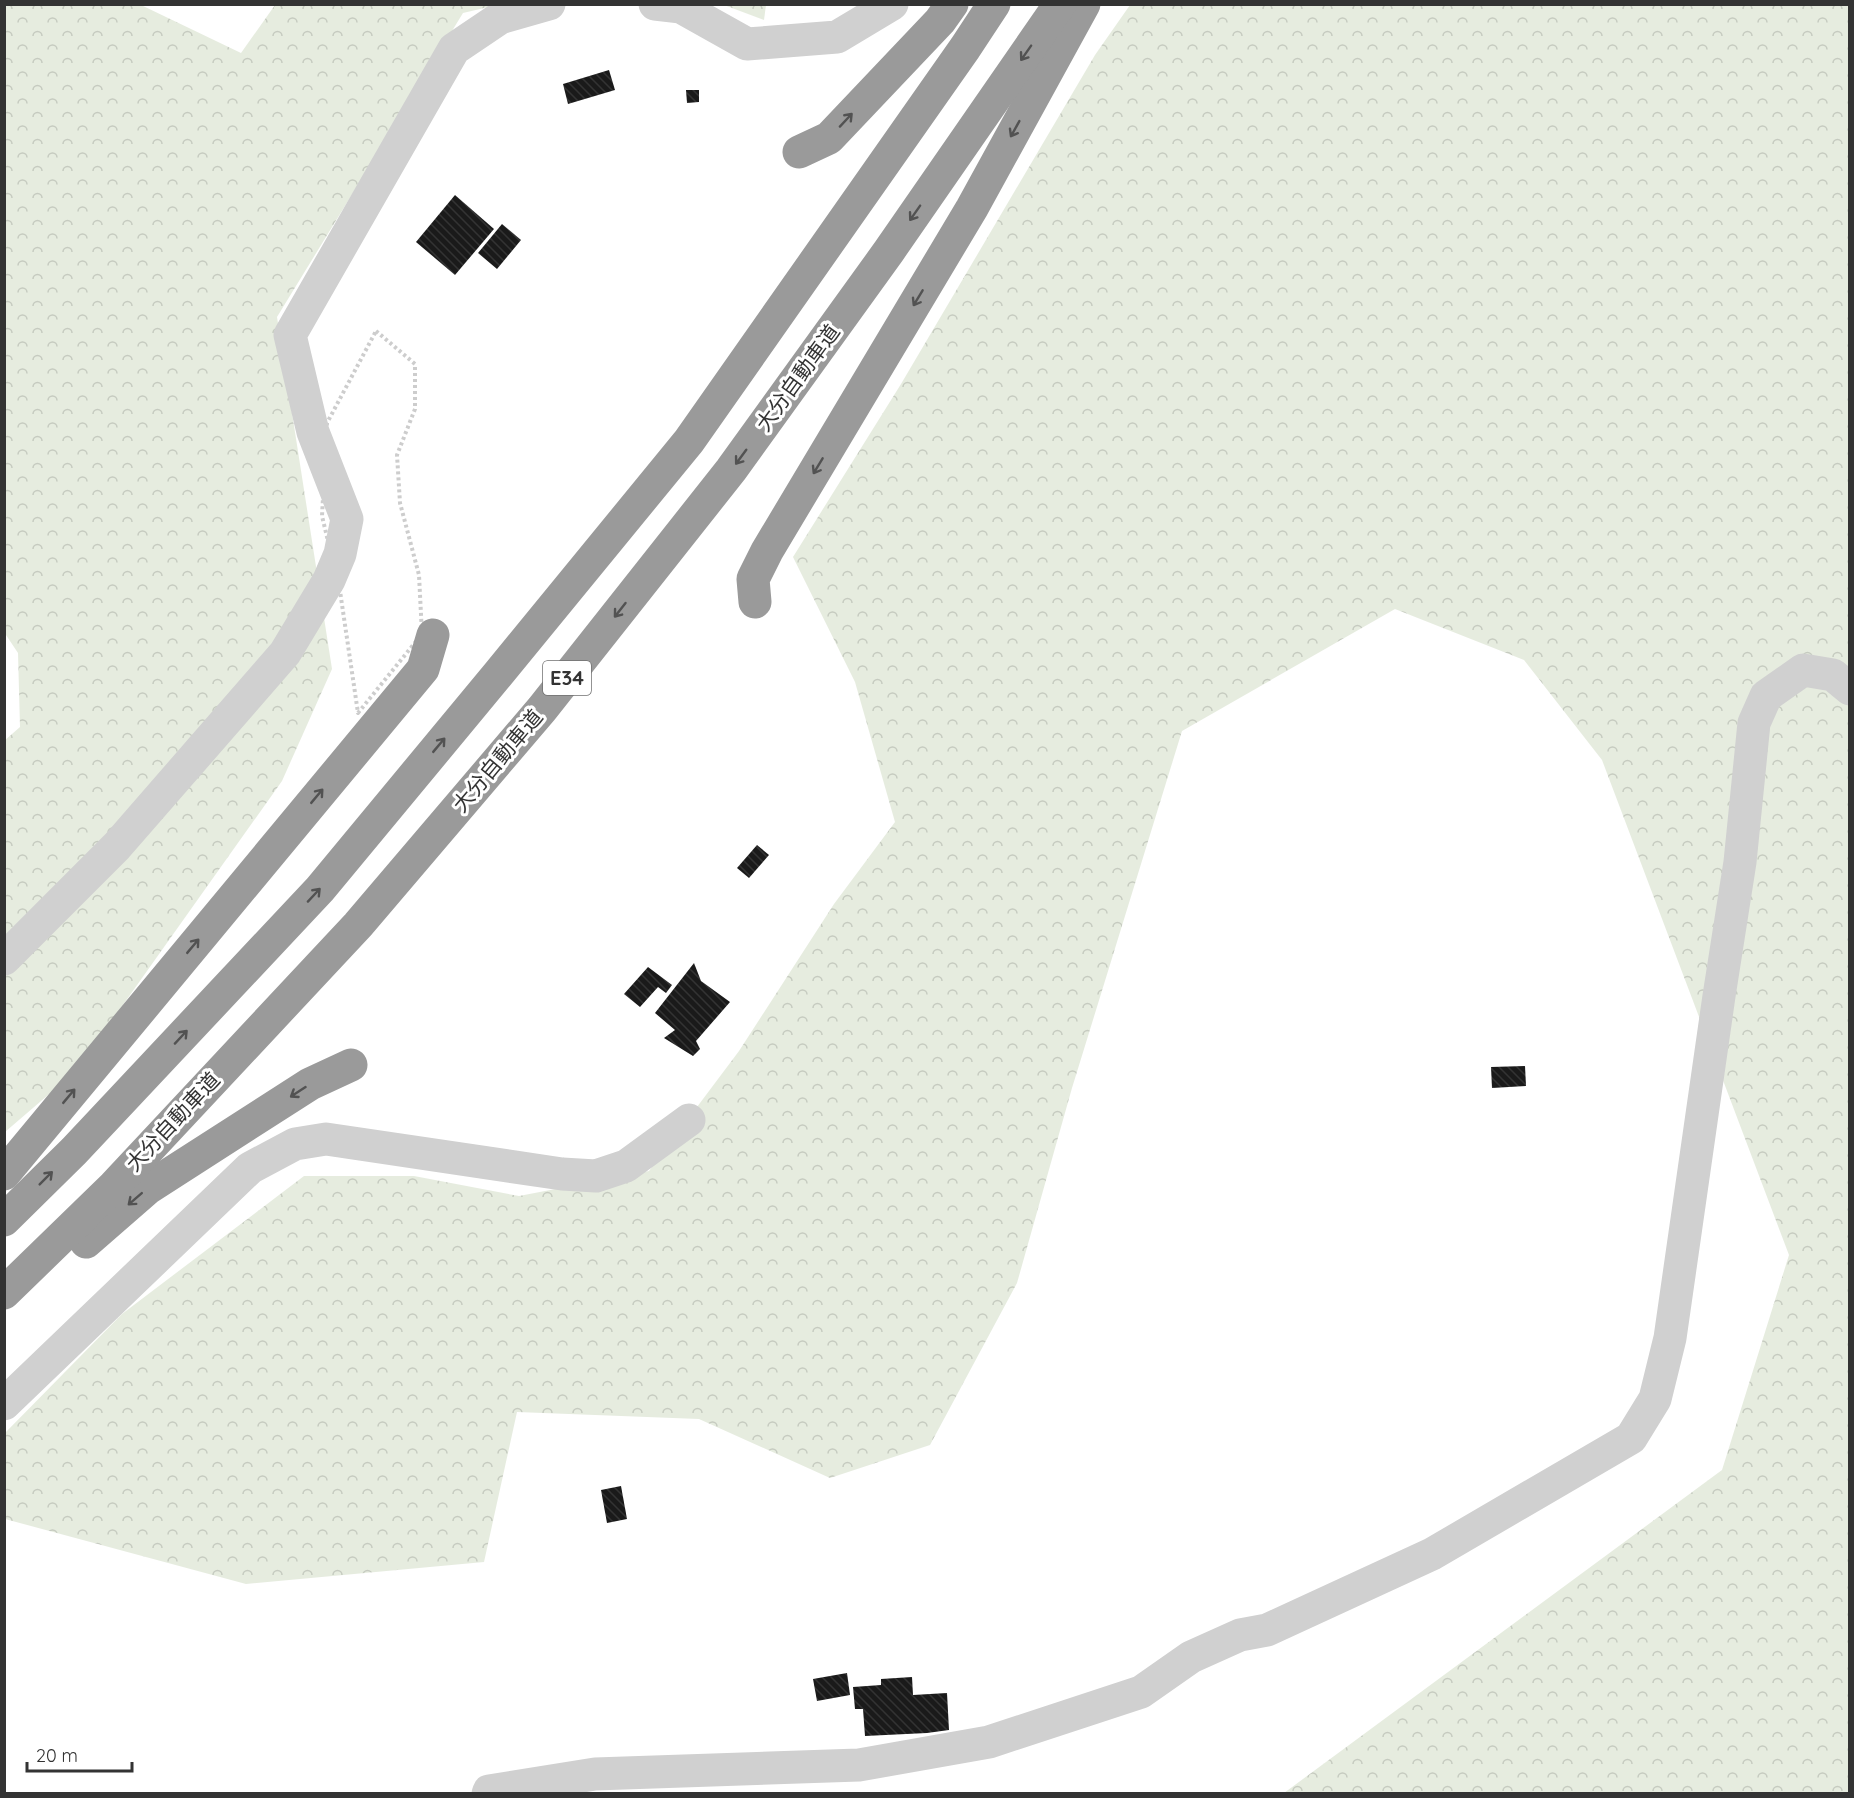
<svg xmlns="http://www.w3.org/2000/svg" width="1854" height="1798" viewBox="0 0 1854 1798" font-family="Quicksand,'Noto Sans JP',sans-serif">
<defs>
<pattern id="forest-crowns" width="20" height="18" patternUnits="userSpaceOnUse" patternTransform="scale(1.5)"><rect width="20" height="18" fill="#e6ecdf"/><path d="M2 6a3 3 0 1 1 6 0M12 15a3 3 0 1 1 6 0" fill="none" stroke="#c6cbc0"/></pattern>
<pattern id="building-back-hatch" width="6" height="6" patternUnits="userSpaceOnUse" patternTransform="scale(1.5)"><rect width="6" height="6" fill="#1a1a1a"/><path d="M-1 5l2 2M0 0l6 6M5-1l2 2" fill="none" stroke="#333"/></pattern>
</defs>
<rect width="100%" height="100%" fill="#fff"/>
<g fill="url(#forest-crowns)">
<polygon points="5,5 141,5 241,53 275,5 497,5 463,13 277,317 332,669 282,781 76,1071 5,1132 4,741 20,727 18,653 4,632"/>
<polygon points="724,5 766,5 764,20"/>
<polygon points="1130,5 1849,5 1849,1793 1284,1793 1722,1470 1789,1255 1602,760 1524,660 1395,609 1182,731 1072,1088 1017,1283 930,1445 830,1478 699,1419 517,1412 484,1562 246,1584 5,1519 4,1434 122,1314 304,1176 414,1176 519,1196 649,1171 739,1051 834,904 895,822 855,682 793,557 901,384 1095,55"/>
</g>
<g fill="url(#building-back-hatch)">
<polygon points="609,70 615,90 568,104 563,84"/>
<polygon points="686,90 699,90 699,102 687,103"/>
<polygon points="455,195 494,229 455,275 416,242"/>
<polygon points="502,224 521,240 497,269 478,253"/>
<polygon points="757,845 769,855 749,878 737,868"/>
<polygon points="694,963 701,981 730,1002 696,1041 700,1049 693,1056 664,1038 675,1030 655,1013"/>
<polygon points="648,967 672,985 666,993 658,987 640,1007 624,994"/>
<polygon points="1525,1066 1526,1086 1492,1088 1491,1067"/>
<polygon points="621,1486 627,1519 607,1523 601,1490"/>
<polygon points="847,1673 850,1695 817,1701 813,1679"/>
<polygon points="912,1677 913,1695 947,1693 949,1730 927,1733 865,1736 863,1709 855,1709 853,1687 881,1685 881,1679"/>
</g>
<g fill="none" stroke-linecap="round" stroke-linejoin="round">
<polygon stroke="#cdcdcd" stroke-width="4" stroke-dasharray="3 3" stroke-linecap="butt" points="376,331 415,364 415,409 397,455 400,503 419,575 422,634 358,713 340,591 322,516 327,423"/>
<g stroke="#d0d0d0" stroke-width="33">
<polyline points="655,4 681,7 747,44 837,37 892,4"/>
<polyline points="4,959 117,846 285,653 329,580 340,554 347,519 313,432 290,335 454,49 500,18 549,4"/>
<polyline points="4,1404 250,1168 295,1144 326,1139 562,1174 596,1176 626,1166 689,1120"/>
<polyline points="488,1794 489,1791 595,1774 859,1765 989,1742 1141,1692 1191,1657 1240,1635 1267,1630 1432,1554 1631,1438 1655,1399 1670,1338 1719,996 1740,862 1754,723 1766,696 1803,670 1833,675 1850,689"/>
</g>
<g stroke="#9a9a9a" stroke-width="33">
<polyline points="799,152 829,138 940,21 952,4"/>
<polyline points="755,602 753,579 767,551 972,208 1084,4"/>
<polyline points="4,1174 423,669 433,635"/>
<polyline points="4,1220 74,1151 320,889 499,673 689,441 965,48 994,4"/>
<polyline points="86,1242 148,1188 310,1084 351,1065"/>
<polyline points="4,1293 114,1186 358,925 542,709 731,470 889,251 1060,4"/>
</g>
</g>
<defs><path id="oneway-shaft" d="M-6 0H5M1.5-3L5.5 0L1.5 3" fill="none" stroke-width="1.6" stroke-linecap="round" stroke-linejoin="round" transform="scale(1.5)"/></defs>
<g stroke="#525252">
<use href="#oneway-shaft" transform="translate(1026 53) rotate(125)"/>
<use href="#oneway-shaft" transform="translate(846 120) rotate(-47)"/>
<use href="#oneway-shaft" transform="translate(1015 129) rotate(119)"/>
<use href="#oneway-shaft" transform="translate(915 213) rotate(125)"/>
<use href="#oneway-shaft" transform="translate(918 298) rotate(121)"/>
<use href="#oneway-shaft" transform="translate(741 457) rotate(126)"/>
<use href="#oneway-shaft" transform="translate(818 466) rotate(121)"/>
<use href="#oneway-shaft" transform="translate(620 610) rotate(128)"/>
<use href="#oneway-shaft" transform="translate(439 745) rotate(-50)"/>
<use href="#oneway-shaft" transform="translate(317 796) rotate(-50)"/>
<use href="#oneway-shaft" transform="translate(314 895) rotate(-47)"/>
<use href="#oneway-shaft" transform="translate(193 946) rotate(-50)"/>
<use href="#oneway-shaft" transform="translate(181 1037) rotate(-47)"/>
<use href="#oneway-shaft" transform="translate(298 1092) rotate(147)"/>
<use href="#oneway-shaft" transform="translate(69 1096) rotate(-50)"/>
<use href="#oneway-shaft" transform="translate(46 1178) rotate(-45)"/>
<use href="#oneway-shaft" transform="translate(135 1199) rotate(139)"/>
</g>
<g text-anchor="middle" stroke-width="6" stroke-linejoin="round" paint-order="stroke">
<rect fill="#fff" stroke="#707070" stroke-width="1.5" x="543" y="661" width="48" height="34" rx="4.5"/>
<g font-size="20" font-weight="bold" fill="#333">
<text x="567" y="685">E34</text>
</g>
<g font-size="21" fill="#333" stroke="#fff">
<text transform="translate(798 378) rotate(-54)" y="7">大分自動車道</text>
<text transform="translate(498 761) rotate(-50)" y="7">大分自動車道</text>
<text transform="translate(173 1122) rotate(-47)" y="7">大分自動車道</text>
</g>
</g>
<rect width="1854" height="1798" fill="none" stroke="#333333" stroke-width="12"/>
<path d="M27 1762v9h105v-9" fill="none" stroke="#333333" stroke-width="3"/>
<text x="36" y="1762" font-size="18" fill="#333333" stroke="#ffffff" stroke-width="4.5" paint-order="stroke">20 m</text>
</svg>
